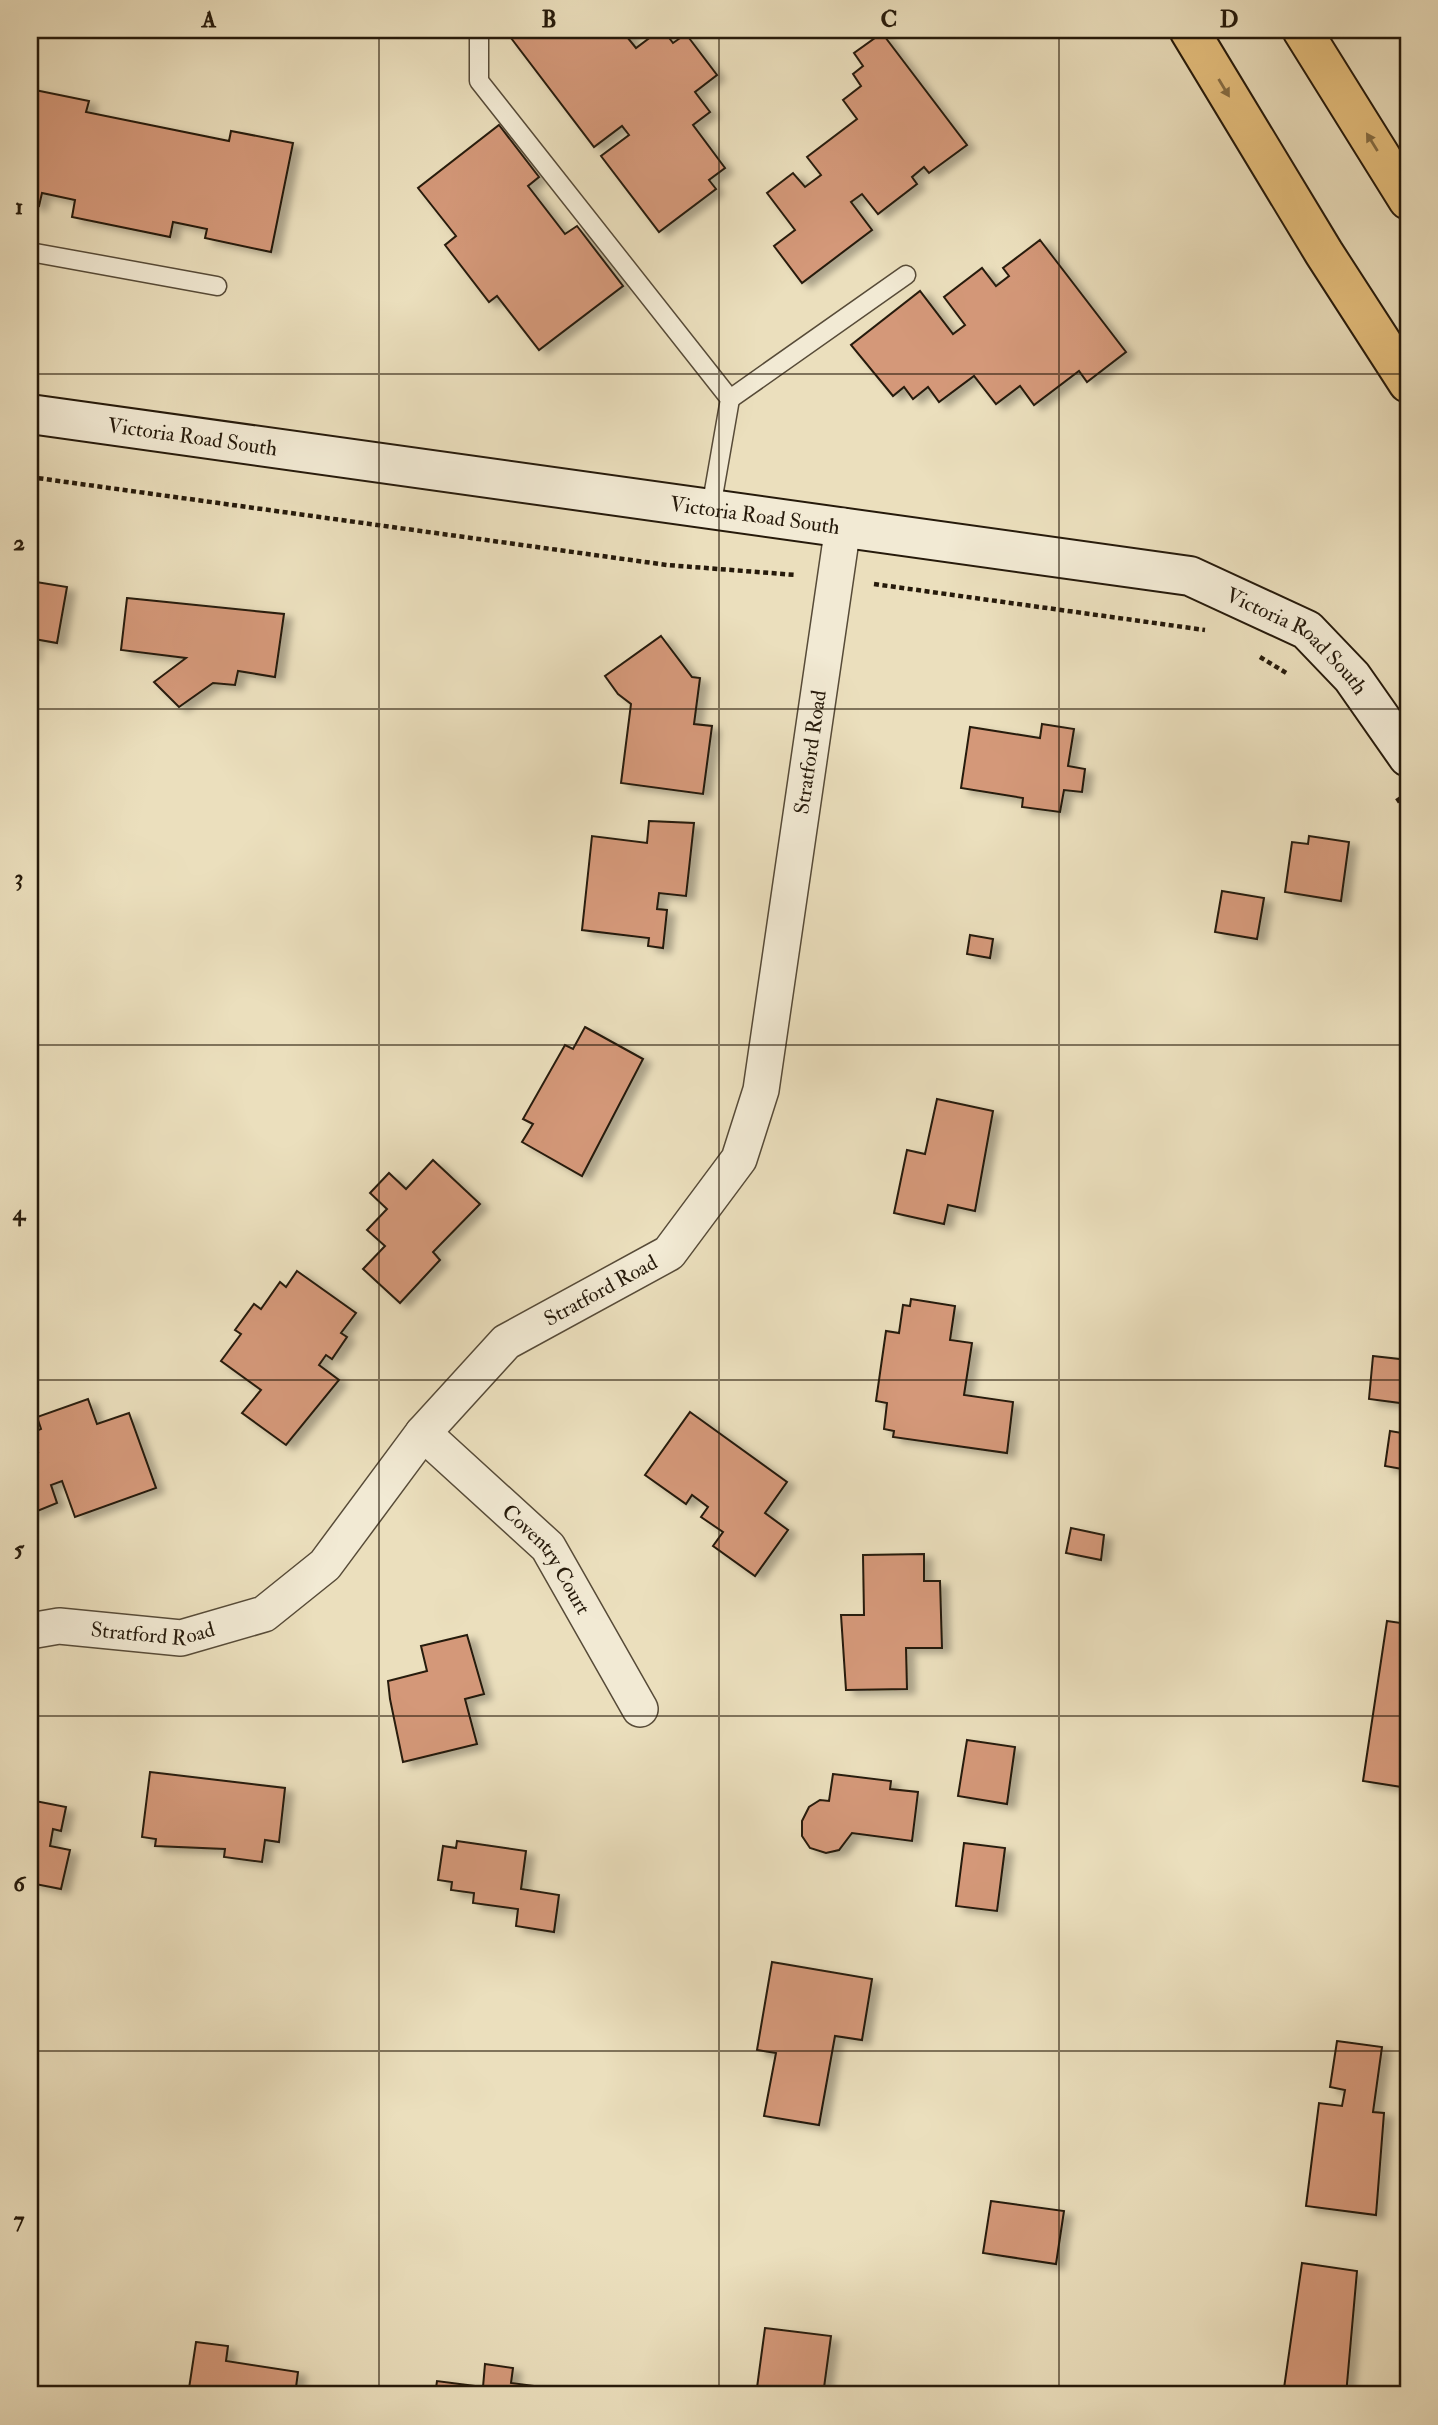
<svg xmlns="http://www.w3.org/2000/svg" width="1438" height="2425" viewBox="0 0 1438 2425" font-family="'IM FELL Double Pica',serif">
<defs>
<filter id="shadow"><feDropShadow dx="8" dy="4.5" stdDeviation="3.5" flood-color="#0004"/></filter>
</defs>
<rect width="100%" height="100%" fill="#ebdfbd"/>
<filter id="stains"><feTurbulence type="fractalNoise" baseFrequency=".00286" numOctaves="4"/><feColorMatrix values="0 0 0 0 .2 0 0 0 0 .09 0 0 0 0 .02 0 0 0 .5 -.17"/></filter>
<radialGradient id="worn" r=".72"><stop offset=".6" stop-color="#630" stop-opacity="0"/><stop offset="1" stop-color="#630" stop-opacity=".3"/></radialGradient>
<g fill="#d49879" stroke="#261a0b" stroke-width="2" filter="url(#shadow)">
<polygon points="521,30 637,30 627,37 636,48 660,30 663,30 673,43 686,34 717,75 695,92 710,112 693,125 725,168 709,180 716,189 659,232 601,156 629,135 622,126 594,147 511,38"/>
<polygon points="882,33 967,145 929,173 924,167 912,177 917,184 878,214 862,194 851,202 872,230 802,283 774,246 795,230 767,193 793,173 805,187 821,175 807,157 857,119 843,100 861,86 853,74 863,66 854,53"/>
<polygon points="30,89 89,101 86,112 229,141 231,131 293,143 271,252 205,238 207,229 173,222 170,237 72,217 75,200 42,193 39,206 30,204"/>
<polygon points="499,125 539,177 528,186 565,234 577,226 623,286 539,350 497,296 489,302 445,245 456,236 418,188"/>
<polygon points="1040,240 1126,352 1087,382 1079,371 1034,405 1020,386 996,404 974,376 939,402 928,387 913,399 904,387 893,396 851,345 920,291 953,334 965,325 944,297 982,268 996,286 1009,276 1003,268"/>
<polygon points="30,581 67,587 57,643 34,639 32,657 30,657"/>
<polygon points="127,598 284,614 275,677 238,671 235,685 213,683 179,707 154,682 186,658 121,650"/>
<polygon points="661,636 692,677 700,678 694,724 712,726 703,794 621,783 631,704 618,694 605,676"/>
<polygon points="1042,724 1074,729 1068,766 1085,769 1082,792 1064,790 1060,812 1022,807 1023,798 961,788 970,727 1040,738"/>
<polygon points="649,821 694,823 686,896 659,893 657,909 667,910 663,948 648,946 649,938 582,930 592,836 647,843"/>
<polygon points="1309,836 1349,842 1341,901 1285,892 1292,842 1308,844"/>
<polygon points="1222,891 1264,898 1257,939 1215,932"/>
<polygon points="970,935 993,939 990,958 967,954"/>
<polygon points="585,1027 643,1059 582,1176 522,1142 533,1124 523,1119 565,1045 573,1049"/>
<polygon points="937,1099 993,1111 975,1211 948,1205 944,1224 894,1213 907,1150 925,1154"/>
<polygon points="433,1160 480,1204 433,1252 440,1260 400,1303 363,1269 385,1246 367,1230 387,1209 370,1193 389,1173 406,1189"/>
<polygon points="297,1271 356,1313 341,1333 347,1337 332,1359 326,1355 319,1365 339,1380 286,1445 242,1413 261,1390 221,1361 241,1334 235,1330 254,1304 261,1309 280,1282 286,1287"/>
<polygon points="911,1299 955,1306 950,1340 972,1343 964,1395 1013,1402 1007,1453 893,1437 894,1431 884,1429 887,1403 876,1401 886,1331 899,1333 903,1305 910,1306"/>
<polygon points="1373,1356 1408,1360 1408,1404 1369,1399"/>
<polygon points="88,1399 97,1424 129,1413 156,1488 75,1517 62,1481 51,1485 57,1503 30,1514 30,1455 38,1452 31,1433 41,1429 37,1417"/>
<polygon points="690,1412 787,1482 765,1513 788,1530 755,1576 713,1546 723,1532 701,1517 708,1507 692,1495 686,1504 645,1475"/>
<polygon points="1390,1431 1408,1434 1408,1470 1385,1466"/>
<polygon points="1071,1528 1104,1535 1101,1560 1066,1553"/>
<polygon points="924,1554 924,1581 940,1581 942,1648 906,1648 907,1689 846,1690 841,1615 864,1615 863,1555"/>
<polygon points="1387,1621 1408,1624 1408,1788 1363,1781"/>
<polygon points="467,1635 484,1694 465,1699 477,1744 403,1762 390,1699 388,1681 427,1671 421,1646"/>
<polygon points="967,1740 1015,1747 1007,1804 958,1796"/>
<polygon points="150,1772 285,1788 279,1842 265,1840 262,1862 224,1857 225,1849 155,1846 156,1839 142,1837"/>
<polygon points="833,1774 891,1781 890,1789 918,1792 912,1841 852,1833 839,1850 826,1853 810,1848 802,1836 802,1821 809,1807 820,1800 829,1801"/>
<polygon points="30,1800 66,1807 61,1831 53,1829 50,1846 70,1850 61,1889 30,1883"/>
<polygon points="457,1841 526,1851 521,1889 559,1895 554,1932 516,1926 518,1909 473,1903 474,1893 451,1890 452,1882 438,1880 443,1846 456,1848"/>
<polygon points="964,1843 1005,1848 997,1911 956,1906"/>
<polygon points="772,1962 872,1979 862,2040 835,2036 819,2125 764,2116 776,2053 757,2050"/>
<polygon points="1337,2041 1382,2047 1373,2112 1384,2113 1376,2215 1306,2206 1319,2103 1342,2106 1345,2090 1330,2087"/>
<polygon points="991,2201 1064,2211 1056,2264 983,2253"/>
<polygon points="1302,2263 1357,2271 1346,2395 1283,2395"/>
<polygon points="765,2328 831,2336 823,2395 756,2395"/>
<polygon points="196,2342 228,2346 226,2361 298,2372 295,2395 188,2395"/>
<polygon points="485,2364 513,2368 511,2383 603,2395 435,2395 437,2381 483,2387"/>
</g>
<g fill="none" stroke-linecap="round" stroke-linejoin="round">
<g stroke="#574b38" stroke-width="21">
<g id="lane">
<polyline points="479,30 479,81 730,399 711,508"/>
<polyline points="30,252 217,286"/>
<polyline points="730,399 906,275"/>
</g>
</g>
<g stroke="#574b38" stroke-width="38">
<g id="street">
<path id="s1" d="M 423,1433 L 548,1547 L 640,1709"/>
<path id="s2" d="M 30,1631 L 59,1626 L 181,1638 L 264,1614 L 325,1565 L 423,1433 L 506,1342 L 669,1253 L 739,1159 L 761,1090 L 843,526"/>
</g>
</g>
<g stroke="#261a0b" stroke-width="42">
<g id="secondary">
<path id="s3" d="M 30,414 L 1190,576 L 1307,630 L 1352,677 L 1408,757"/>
</g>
</g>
<g stroke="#261a0b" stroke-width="42">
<g id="highway">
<polyline points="1189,30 1324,253 1408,383"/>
<polyline points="1302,30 1408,200"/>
</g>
</g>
<g stroke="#261a0b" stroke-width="4.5" stroke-dasharray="5 3.5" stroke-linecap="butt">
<polyline points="30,477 667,565 796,575"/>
<polyline points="874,584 1205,630"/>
<polyline points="1260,657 1288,674"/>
<polyline points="1397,798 1408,814"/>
</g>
<use href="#lane" stroke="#f2ead4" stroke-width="18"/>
<use href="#street" stroke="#f2ead4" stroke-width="35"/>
<use href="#secondary" stroke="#f2ead4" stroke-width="38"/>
<use href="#highway" stroke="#e6c07e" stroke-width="38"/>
</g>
<defs><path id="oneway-solid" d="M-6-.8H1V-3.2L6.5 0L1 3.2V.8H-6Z" transform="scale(1.75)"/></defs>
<g fill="#866d44">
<use href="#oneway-solid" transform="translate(1224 88) rotate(59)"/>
<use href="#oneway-solid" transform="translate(1372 142) rotate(-122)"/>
</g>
<path fill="none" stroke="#261a0b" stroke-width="2" stroke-opacity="0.55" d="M 379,30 L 379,2395M 719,30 L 719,2395M 1059,30 L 1059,2395M 30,374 L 1408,374M 30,709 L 1408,709M 30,1045 L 1408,1045M 30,1380 L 1408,1380M 30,1716 L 1408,1716M 30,2051 L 1408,2051"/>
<g text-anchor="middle" stroke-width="6" stroke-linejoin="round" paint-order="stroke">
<g font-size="21" fill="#261a0b" stroke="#f2ead4">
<text dy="7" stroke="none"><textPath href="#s3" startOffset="164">Victoria Road South</textPath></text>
<text dy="7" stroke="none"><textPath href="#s3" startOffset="732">Victoria Road South</textPath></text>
<text dy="7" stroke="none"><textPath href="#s3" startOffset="1298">Victoria Road South</textPath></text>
<text dy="7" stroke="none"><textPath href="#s2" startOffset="1321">Stratford Road</textPath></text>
<text dy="7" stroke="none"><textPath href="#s2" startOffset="712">Stratford Road</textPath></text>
<text dy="7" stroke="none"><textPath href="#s1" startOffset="178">Coventry Court</textPath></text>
<text dy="7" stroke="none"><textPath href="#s2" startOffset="124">Stratford Road</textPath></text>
</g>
</g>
<rect width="1438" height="2425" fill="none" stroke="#ebdfbd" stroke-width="77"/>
<rect x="38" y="38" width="1362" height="2348" fill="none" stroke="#261a0b" stroke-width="2.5"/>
<g font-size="23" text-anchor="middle" font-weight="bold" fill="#261a0b">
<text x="209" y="27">A</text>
<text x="549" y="27">B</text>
<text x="889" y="27">C</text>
<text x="1229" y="27">D</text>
<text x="19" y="214">1</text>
<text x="19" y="550">2</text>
<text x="19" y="885">3</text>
<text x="19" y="1220">4</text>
<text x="19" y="1556">5</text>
<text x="19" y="1891">6</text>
<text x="19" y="2227">7</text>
</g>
<rect width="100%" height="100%" filter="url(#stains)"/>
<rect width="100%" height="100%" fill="url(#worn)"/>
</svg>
